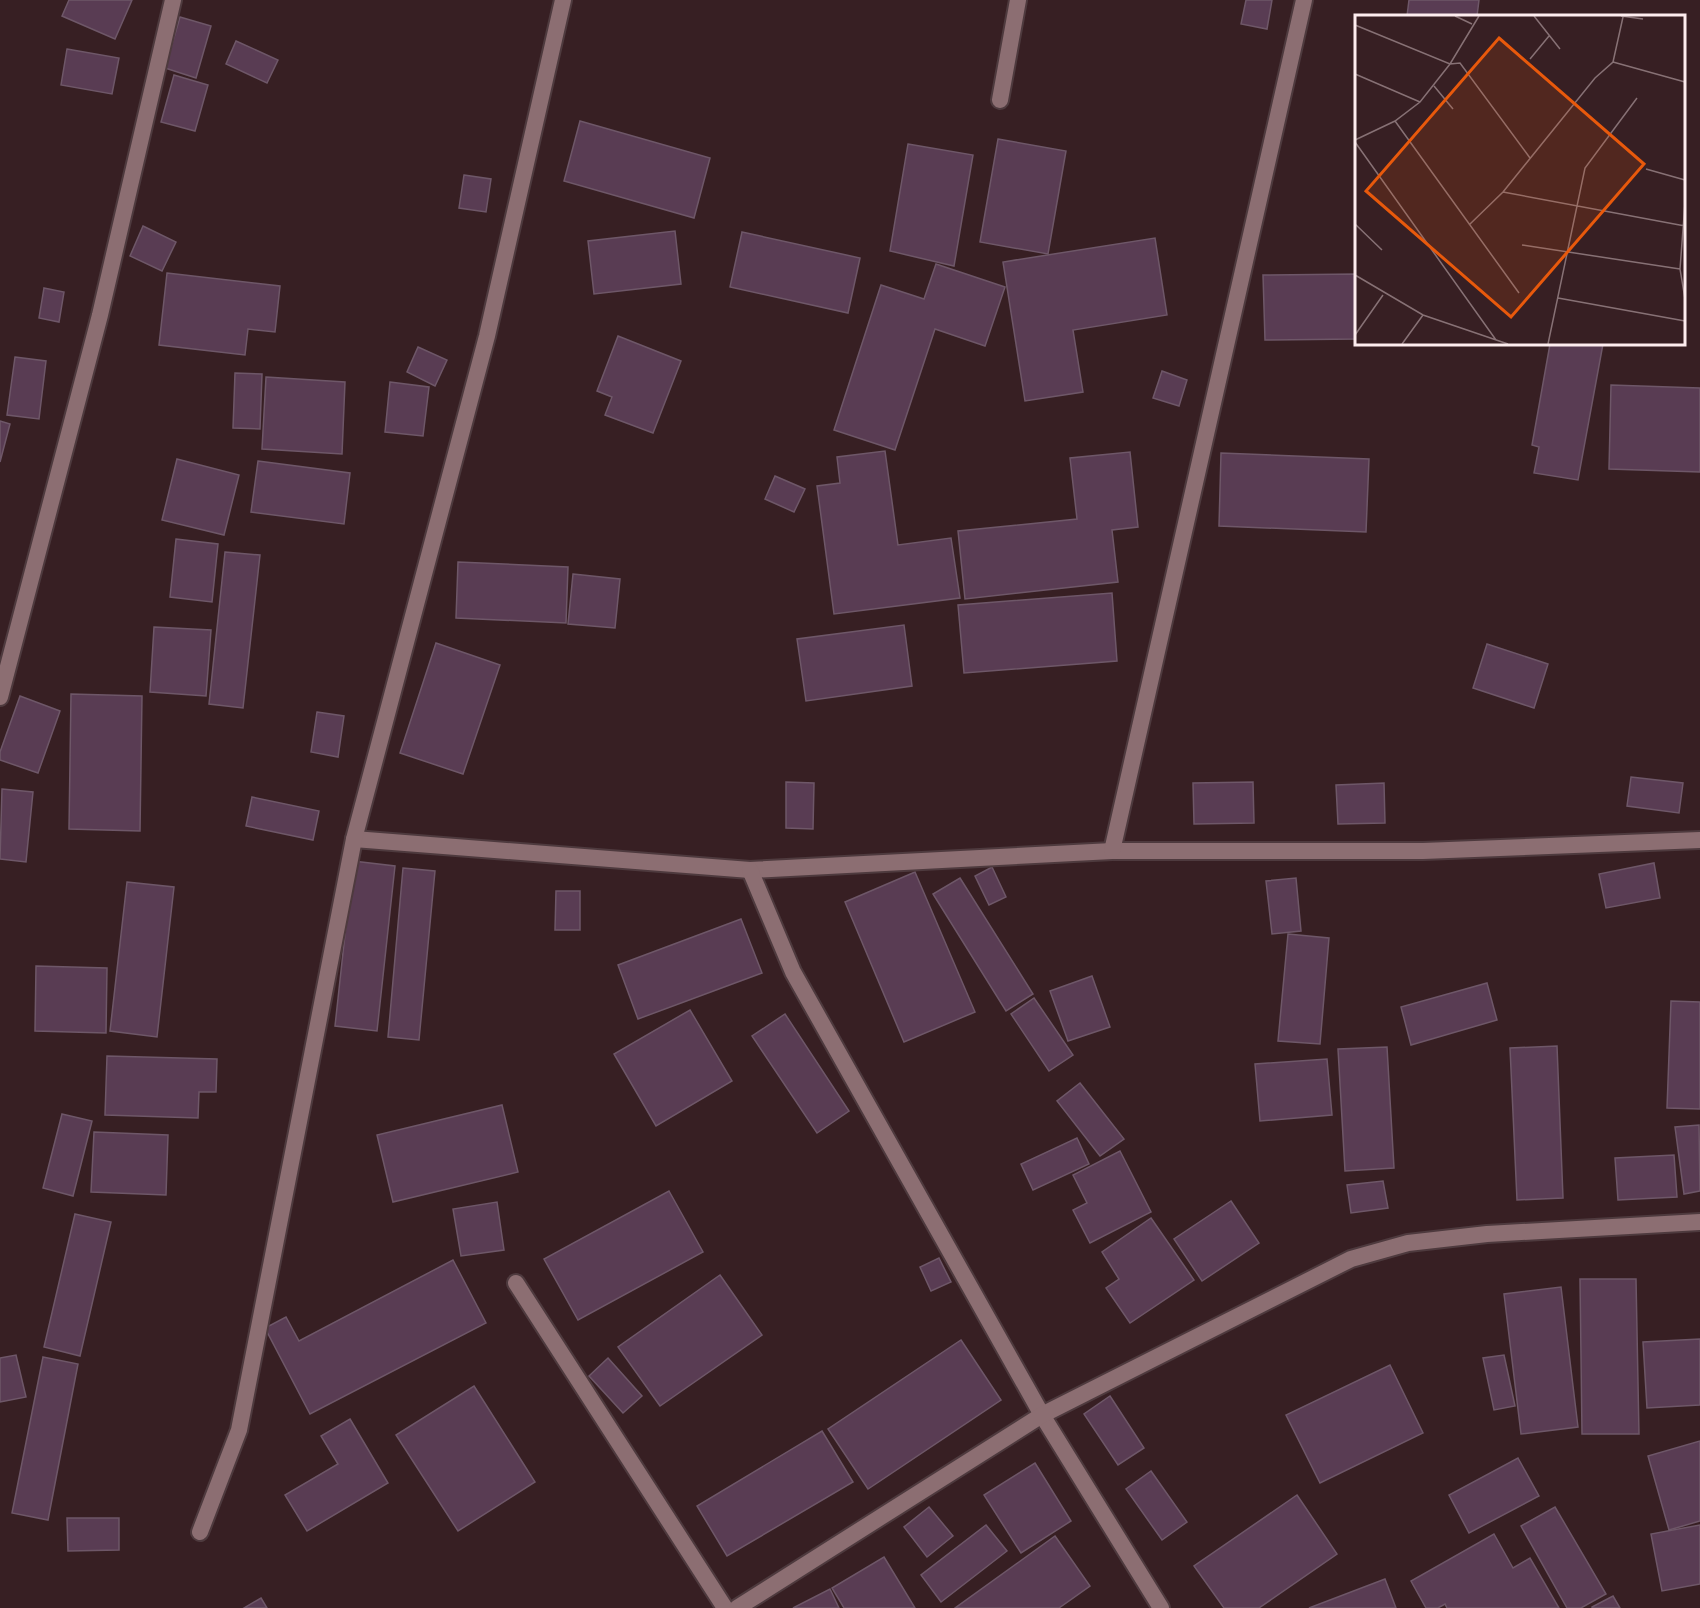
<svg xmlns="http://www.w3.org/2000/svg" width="1700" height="1608" viewBox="0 0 1700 1608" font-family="'PT Sans',sans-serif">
<rect width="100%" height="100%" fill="#371f23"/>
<g fill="#593c53" stroke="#6e5768" stroke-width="1.5">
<polygon points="69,0 132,0 115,39 62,16"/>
<polygon points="1246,0 1272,0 1267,29 1241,24"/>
<polygon points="1409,0 1479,0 1477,16 1407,16"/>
<polygon points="180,17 211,26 196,78 165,68"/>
<polygon points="236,41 278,60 267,83 226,64"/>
<polygon points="67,49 119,58 112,94 61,85"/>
<polygon points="174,75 208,85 195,131 161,122"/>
<polygon points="580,121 710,158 694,218 564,181"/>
<polygon points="998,139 1066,151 1048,254 980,242"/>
<polygon points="908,144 973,155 954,266 890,251"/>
<polygon points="464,175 491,179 486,212 459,208"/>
<polygon points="143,226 176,242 162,271 130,256"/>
<polygon points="675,231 681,284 594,294 588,241"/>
<polygon points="742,232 860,258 848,313 730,287"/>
<polygon points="1155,238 1167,315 1073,330 1083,392 1025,401 1003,262"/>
<polygon points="936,264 1005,287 985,346 935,329 895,450 834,430 881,285 924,299"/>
<polygon points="167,273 280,286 275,332 248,329 245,355 159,345"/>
<polygon points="1356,274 1356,339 1265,340 1263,275"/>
<polygon points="44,288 64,292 59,322 39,318"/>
<polygon points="618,336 681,361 653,433 605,415 612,397 597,391"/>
<polygon points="1550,344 1603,344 1578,480 1534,473 1539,447 1532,445"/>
<polygon points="418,347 447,360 435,386 407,372"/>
<polygon points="15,357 46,361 39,419 7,415"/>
<polygon points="1162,371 1187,380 1179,406 1153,398"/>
<polygon points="235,373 262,374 260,429 233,428"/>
<polygon points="266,377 345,382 342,454 262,449"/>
<polygon points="390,382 429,387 423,436 385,432"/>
<polygon points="1611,385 1700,388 1700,472 1609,469"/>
<polygon points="0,421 10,424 0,462"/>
<polygon points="885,451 898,545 951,538 960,598 834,614 817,486 840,483 837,457"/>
<polygon points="1130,452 1138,527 1112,530 1118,582 965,599 958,531 1077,519 1070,458"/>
<polygon points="1221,453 1369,459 1366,532 1219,526"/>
<polygon points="177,459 239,475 224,535 162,520"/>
<polygon points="258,461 350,473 344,524 251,512"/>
<polygon points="775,476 805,489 794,512 765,499"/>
<polygon points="176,539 218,544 212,602 170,597"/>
<polygon points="225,552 260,555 243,708 209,704"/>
<polygon points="458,562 568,567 566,623 456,618"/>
<polygon points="573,574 620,579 615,628 568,624"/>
<polygon points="1112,593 1117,661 964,673 958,605"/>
<polygon points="904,625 912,686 806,701 797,639"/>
<polygon points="154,627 211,630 206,696 150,692"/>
<polygon points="436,643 500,665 463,774 400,753"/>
<polygon points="1487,644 1548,664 1534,708 1473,688"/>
<polygon points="71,694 142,696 140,831 69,829"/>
<polygon points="20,696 60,711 38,773 0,760 0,752"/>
<polygon points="317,712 344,716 338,757 311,752"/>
<polygon points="1631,777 1683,783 1679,813 1627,806"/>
<polygon points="786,782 814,783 813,829 786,828"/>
<polygon points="1253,782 1254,823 1194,824 1193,783"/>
<polygon points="1384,783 1385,823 1338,824 1336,785"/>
<polygon points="2,789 33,792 26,862 0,859"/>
<polygon points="252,797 319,811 313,840 246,826"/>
<polygon points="353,861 395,866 377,1031 335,1026"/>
<polygon points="1654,863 1660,898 1606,908 1599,874"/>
<polygon points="992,867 1006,897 989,905 975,876"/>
<polygon points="403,868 435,871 419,1040 388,1037"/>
<polygon points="915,872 975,1012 904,1042 845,902"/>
<polygon points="960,878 1033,994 1006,1011 933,894"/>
<polygon points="1296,878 1301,931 1272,934 1266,881"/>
<polygon points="127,882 174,887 157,1037 110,1031"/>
<polygon points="556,891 580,891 580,930 555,930"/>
<polygon points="741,919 762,973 638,1019 618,965"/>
<polygon points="1288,934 1329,938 1320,1044 1278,1041"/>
<polygon points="36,966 107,968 106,1033 35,1031"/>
<polygon points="1092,976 1110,1027 1068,1041 1050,991"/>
<polygon points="1487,983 1497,1020 1411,1045 1401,1007"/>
<polygon points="1034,998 1073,1055 1049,1071 1011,1014"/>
<polygon points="1671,1001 1700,1002 1700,1109 1667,1108"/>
<polygon points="690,1010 732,1081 656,1126 614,1054"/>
<polygon points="785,1014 849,1111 817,1133 752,1036"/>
<polygon points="1557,1046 1563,1198 1517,1200 1510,1048"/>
<polygon points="1387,1047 1394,1168 1345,1171 1338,1049"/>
<polygon points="107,1056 217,1059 216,1092 199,1092 198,1118 105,1115"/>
<polygon points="1327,1059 1332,1115 1260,1121 1255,1064"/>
<polygon points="1080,1083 1124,1139 1100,1156 1057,1101"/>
<polygon points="502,1105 518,1172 393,1202 377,1135"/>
<polygon points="62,1114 92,1121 73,1196 43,1188"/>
<polygon points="1699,1125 1700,1191 1684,1194 1675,1127"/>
<polygon points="94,1132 168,1135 166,1195 91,1192"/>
<polygon points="1077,1138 1089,1164 1033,1190 1021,1164"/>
<polygon points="1120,1151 1151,1212 1090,1243 1073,1210 1087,1203 1073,1175"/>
<polygon points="1674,1155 1677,1197 1618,1200 1615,1158"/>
<polygon points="1383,1181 1388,1208 1351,1213 1347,1185"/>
<polygon points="669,1191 703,1252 578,1320 544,1259"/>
<polygon points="1231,1201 1259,1243 1202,1281 1174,1239"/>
<polygon points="497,1202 504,1250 461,1256 453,1209"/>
<polygon points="75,1214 111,1222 80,1356 44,1347"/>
<polygon points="1151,1218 1194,1280 1130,1323 1106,1288 1119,1279 1102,1252"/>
<polygon points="939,1258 951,1282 931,1291 920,1267"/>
<polygon points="453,1260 486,1323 310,1414 265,1328 286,1317 299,1341"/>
<polygon points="720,1275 762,1335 660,1406 618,1347"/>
<polygon points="1580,1279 1636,1279 1639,1434 1582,1434"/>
<polygon points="1561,1287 1578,1427 1521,1434 1504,1294"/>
<polygon points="1700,1339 1700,1405 1647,1408 1643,1342"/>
<polygon points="961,1340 1001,1400 868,1489 828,1429"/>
<polygon points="16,1355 26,1397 0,1402 0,1358"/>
<polygon points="1504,1355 1515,1406 1494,1410 1483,1358"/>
<polygon points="43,1357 78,1364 48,1520 12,1513"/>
<polygon points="608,1358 642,1396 623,1413 589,1376"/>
<polygon points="1390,1365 1423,1433 1320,1483 1286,1415"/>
<polygon points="474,1386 535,1482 458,1531 396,1435"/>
<polygon points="1110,1396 1144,1448 1118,1465 1084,1414"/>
<polygon points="350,1419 388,1483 307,1531 285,1495 338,1464 321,1436"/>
<polygon points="822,1431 853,1482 727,1556 697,1506"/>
<polygon points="1700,1441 1700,1521 1669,1530 1648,1456"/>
<polygon points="1518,1458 1539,1496 1469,1533 1449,1495"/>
<polygon points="1035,1463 1071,1521 1021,1553 984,1495"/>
<polygon points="1151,1471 1187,1522 1162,1540 1126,1489"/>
<polygon points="1297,1495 1337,1554 1259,1608 1224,1608 1194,1566"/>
<polygon points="929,1507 953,1536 927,1557 904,1527"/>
<polygon points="1555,1507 1606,1594 1581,1608 1567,1608 1521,1526"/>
<polygon points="67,1518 119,1518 119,1550 68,1551"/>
<polygon points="986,1525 1007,1551 941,1602 921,1575"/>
<polygon points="1700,1525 1700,1584 1662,1591 1651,1534"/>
<polygon points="1494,1534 1513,1568 1530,1558 1559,1608 1447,1608 1445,1604 1438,1608 1426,1608 1411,1581"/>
<polygon points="1055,1536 1090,1586 1059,1608 955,1608"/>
<polygon points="884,1557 915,1608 844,1608 832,1588"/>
<polygon points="1385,1579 1396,1608 1309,1608"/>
<polygon points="830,1589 839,1608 793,1608"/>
<polygon points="1613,1596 1620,1608 1592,1608 1592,1607"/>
<polygon points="261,1598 267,1608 244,1608"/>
</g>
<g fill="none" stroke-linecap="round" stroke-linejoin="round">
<g stroke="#4e3a3e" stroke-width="20">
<g id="minor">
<polyline points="1000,100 1018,0"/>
<polyline points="0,697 100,315 173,0"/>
<polyline points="354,839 750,870 1112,851 1423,851 1700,840"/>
<polyline points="1112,851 1304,0"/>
<polyline points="750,870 793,972 1042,1415 1161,1608"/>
<polyline points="516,1283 725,1608"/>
<polyline points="200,1532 239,1430 354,839 487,336 563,0"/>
<polyline points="737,1608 1042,1415 1351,1259 1408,1243 1487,1234 1700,1222"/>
</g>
</g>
<use href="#minor" stroke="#8c6e72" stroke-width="16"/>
</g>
<g transform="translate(1355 15)">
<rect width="330" height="330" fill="#371f23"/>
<path fill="none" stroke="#877175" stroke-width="1.5" d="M 100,1 L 117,9M 179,1 L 205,34M 266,1 L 288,4M 0,10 L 95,49 L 105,48 L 175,143M 175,44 L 194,21M 258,47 L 330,67M 0,59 L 65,87M 79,71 L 98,94M 40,106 L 164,278M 0,125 L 40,106 L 65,87 L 95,49 L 124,1M 0,127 L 141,325M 291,154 L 330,165M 148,177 L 330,211M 330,188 L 325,254 L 330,284M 0,209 L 27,235M 114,210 L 148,177 L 240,63 L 258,47 L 268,2M 167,230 L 325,254M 0,260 L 68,300 L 153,329M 203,283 L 330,306M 0,320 L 28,280M 47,329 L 68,300M 193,329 L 230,153 L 282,83"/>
<path fill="#e8590c" fill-opacity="0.15" stroke="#e8590c" stroke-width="3" d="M 144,23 L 289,149 L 156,302 L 11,176 Z"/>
<rect width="330" height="330" fill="none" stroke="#feedef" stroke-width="3"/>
</g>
</svg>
